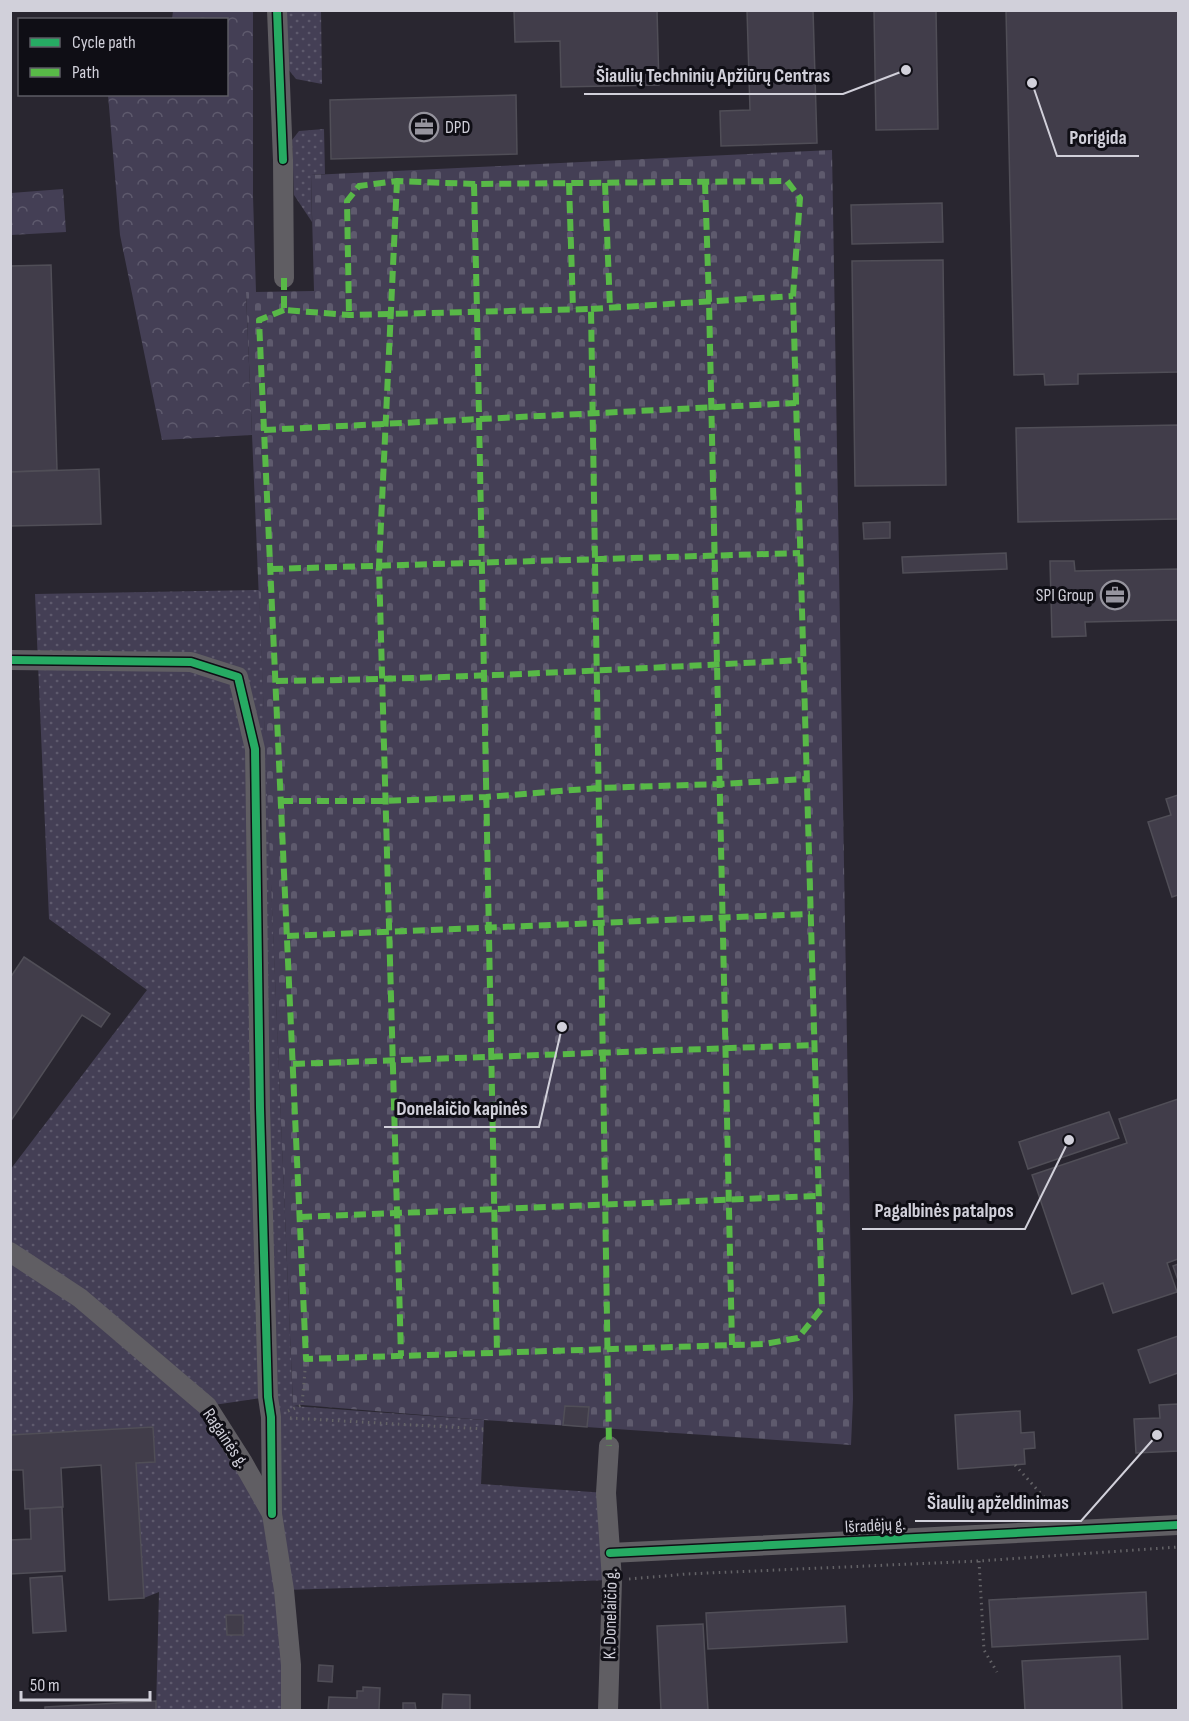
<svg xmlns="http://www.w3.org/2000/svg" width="1189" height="1721" viewBox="0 0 1189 1721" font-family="'Sofia Sans Condensed',sans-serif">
<defs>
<pattern id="grass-dots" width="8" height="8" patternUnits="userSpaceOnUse" patternTransform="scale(1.5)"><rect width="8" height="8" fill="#443f55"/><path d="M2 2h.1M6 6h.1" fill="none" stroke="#5e5a6d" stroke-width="1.8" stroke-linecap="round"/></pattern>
<pattern id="forest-crowns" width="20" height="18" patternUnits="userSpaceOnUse" patternTransform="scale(1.5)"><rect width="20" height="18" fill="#443f55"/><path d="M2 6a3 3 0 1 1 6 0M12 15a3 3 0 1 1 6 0" fill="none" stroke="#5e5a6d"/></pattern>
<pattern id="cemetery-stones" width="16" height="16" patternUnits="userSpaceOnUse" patternTransform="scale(1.5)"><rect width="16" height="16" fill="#443f55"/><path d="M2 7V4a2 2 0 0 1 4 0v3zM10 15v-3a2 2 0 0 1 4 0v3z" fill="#5e5a6d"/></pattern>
</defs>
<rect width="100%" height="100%" fill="#292630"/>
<g fill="url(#grass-dots)" fill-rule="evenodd">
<polygon points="286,11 321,11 322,84 296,79 288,69"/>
<polygon points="324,129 325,174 311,175 312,222 294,195 292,140 299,131"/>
<path d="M 259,590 L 293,1406 L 484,1420 L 481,1484 L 606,1493 L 612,1580 L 284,1590 L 291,1710 L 156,1710 L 159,1592 L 144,1598 L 136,1463 L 155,1462 L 153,1428 L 11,1435 L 10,1170 L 147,990 L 49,919 L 35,594 ZM 268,1397 L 271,1513 L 207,1406 Z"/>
</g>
<g fill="url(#forest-crowns)">
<polygon points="173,11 253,11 253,196 256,292 246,293 252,435 162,440 120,235 108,95 226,94 226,20 172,19"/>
<polygon points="63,189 66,232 11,235 11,193"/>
</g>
<polygon fill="url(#cemetery-stones)" points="832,150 853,1399 851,1445 484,1420 302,1405 293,1406 246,292 314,291 311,175"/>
<g fill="#413d4a" stroke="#504e57" stroke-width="1.5">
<polygon points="514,10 657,10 659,85 561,87 560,41 515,42"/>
<polygon points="747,10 813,10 817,143 721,146 720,111 750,110"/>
<polygon points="874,10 936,10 938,129 876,130"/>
<polygon points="1006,10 1178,10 1178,372 1078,374 1078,384 1045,385 1044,374 1014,375"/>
<polygon points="516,95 517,154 331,159 330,100"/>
<polygon points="942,203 943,242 852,244 851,205"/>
<polygon points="943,260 946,485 855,486 852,261"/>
<polygon points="51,265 57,470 10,472 10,266"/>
<polygon points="1178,425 1178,519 1018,522 1016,428"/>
<polygon points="99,469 101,524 10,526 10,472"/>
<polygon points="890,522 890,538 864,539 863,523"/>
<polygon points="1006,553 1007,569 903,573 902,557"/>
<polygon points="1050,561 1074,561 1075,571 1178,569 1178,620 1085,622 1086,636 1052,637"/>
<polygon points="1178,795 1178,895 1172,897 1148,822 1171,815 1166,799"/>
<polygon points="24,957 110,1014 101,1027 82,1015 10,1122 10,978"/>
<polygon points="1178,1099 1178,1259 1167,1263 1177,1292 1113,1313 1103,1283 1072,1294 1032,1175 1127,1143 1119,1119"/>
<polygon points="1109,1112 1119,1138 1028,1169 1019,1142"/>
<polygon points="1178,1264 1178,1280 1173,1266"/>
<polygon points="1178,1336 1178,1373 1150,1383 1138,1350"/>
<polygon points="1178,1404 1178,1451 1136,1453 1134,1419 1160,1418 1159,1405"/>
<polygon points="565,1406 589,1407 587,1427 563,1425"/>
<polygon points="1020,1411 1021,1433 1034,1432 1035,1448 1024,1449 1025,1464 958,1469 955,1415"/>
<polygon points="153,1427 155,1462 136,1463 144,1598 109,1600 101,1465 61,1468 63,1507 25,1509 23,1470 10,1470 10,1435"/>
<polygon points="62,1507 65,1571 10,1574 10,1540 31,1539 30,1509"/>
<polygon points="62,1576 66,1631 33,1633 30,1578"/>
<polygon points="1146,1592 1148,1639 992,1647 989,1600"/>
<polygon points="845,1606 847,1642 708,1649 706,1613"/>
<polygon points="226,1615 243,1615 243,1635 227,1635"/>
<polygon points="703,1624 708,1710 661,1710 657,1626"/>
<polygon points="1120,1656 1122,1710 1025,1710 1022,1661"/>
<polygon points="319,1665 333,1666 332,1682 318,1681"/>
<polygon points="363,1687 380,1688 379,1710 328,1710 329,1697 357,1698 357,1691 363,1691"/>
<polygon points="443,1694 470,1695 470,1710 442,1710"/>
<polygon points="156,1701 156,1710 45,1710 45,1707"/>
<polygon points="403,1703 415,1703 416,1710 403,1710"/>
</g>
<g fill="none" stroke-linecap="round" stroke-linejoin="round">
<g stroke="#646367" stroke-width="3" stroke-dasharray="1.5 4.5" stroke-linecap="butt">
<polyline points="288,1411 302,1405 306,1359"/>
<polyline points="290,1418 484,1429"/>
<polyline points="1015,1465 1052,1506"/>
<polyline points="979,1561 984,1650 997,1672"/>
<polyline points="629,1579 687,1574 979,1561 1178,1547"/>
</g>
<g stroke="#605e63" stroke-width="20">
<polyline points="277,10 283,160 284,278"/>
<polyline points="10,660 191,662 238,677 255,749 260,1108 268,1397 271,1417 272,1514"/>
<polyline points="10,1252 80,1298 207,1406 242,1461 272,1514 284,1590 291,1665 291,1710"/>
<polyline points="610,1553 1178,1525"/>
<polyline points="608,1710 612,1580 606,1493 609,1446"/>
</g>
<g stroke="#58b947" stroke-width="6" stroke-dasharray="12 6" stroke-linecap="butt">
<polyline points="397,181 379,566 401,1356"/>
<polyline points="705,182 709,301 732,1345"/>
<polyline points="569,183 573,309"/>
<polyline points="605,183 610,308"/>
<polyline points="474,184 477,311 497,1353"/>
<polyline points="284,278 284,310 349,315 591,309 609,1446"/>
<polyline points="591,309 793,296"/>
<polyline points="284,310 259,320 306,1359 764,1344 798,1338 822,1308 793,296 800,198 787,181 474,184 397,181 359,186 347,201 349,315"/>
<polyline points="264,430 796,403"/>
<polyline points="271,569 800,553"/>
<path d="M 276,681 C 452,679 627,669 803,660"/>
<polyline points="281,801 385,801 486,797 598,788 720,784 806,779"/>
<polyline points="287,936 810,914"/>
<polyline points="293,1064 814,1045"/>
<polyline points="300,1217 818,1196"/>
</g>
<g stroke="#0f0e15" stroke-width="11">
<g id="cycleway">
<polyline points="277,10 283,160"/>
<polyline points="10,660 191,662 238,677 255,749 260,1108 268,1397 271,1417 272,1514"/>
<polyline points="610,1553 1178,1525"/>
</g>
</g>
<use href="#cycleway" stroke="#26ab63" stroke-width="8"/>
</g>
<defs>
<g id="office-ring" transform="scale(1.5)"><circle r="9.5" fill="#0f0e15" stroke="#96949e" stroke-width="1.5"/><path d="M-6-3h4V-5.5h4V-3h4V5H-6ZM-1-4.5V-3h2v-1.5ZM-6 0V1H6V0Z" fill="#96949e"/></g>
</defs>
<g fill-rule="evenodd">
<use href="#office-ring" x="424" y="127"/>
<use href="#office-ring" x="1115" y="595"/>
</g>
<g text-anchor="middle" stroke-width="6" stroke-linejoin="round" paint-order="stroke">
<g font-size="18" fill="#d1d0da" stroke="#0f0e15" text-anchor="start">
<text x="445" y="133">DPD</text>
<text x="1094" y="601" text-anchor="end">SPI Group</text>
</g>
<g font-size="18" fill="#d1d0da" stroke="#0f0e15">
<text transform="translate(226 1438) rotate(56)" y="6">Ragainės g.</text>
<text transform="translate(875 1525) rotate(-3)" y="6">Išradėjų g.</text>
<text transform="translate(610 1614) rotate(-89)" y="6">K. Donelaičio g.</text>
</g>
</g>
<path fill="none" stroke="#d1d0da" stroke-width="2" d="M906 70L843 94H584M1032 83L1057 156H1139M562 1027L539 1127H384M1069 1140L1025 1229H862M1157 1435L1081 1521H915"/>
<g fill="#d1d0da" stroke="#0f0e15" stroke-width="2">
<circle cx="906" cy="70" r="6"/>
<circle cx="1032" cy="83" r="6"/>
<circle cx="562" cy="1027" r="6"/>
<circle cx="1069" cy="1140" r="6"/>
<circle cx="1157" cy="1435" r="6"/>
</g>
<g font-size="20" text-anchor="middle" font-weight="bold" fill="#d1d0da" stroke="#0f0e15" stroke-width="6" stroke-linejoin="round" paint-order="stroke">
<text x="713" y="82">Šiaulių Techninių Apžiūrų Centras</text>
<text x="1098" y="144">Porigida</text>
<text x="462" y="1115">Donelaičio kapinės</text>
<text x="944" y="1217">Pagalbinės patalpos</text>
<text x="998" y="1509">Šiaulių apželdinimas</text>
</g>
<rect width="1189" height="1721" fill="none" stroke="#d1d0da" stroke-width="24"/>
<rect x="18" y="18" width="210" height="78" fill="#0f0e15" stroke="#5d5c64" stroke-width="1.5"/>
<rect x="30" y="38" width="30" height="9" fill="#26ab63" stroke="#5d5c64" stroke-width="1.5"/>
<text x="72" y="48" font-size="18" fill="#d1d0da">Cycle path</text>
<rect x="30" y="68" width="30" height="9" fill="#58b947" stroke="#5d5c64" stroke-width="1.5"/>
<text x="72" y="78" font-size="18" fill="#d1d0da">Path</text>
<path d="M21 1691v9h129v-9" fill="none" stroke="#d1d0da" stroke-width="3"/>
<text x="30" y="1691" font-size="18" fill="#d1d0da" stroke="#0f0e15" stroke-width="4.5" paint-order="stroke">50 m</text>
</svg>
